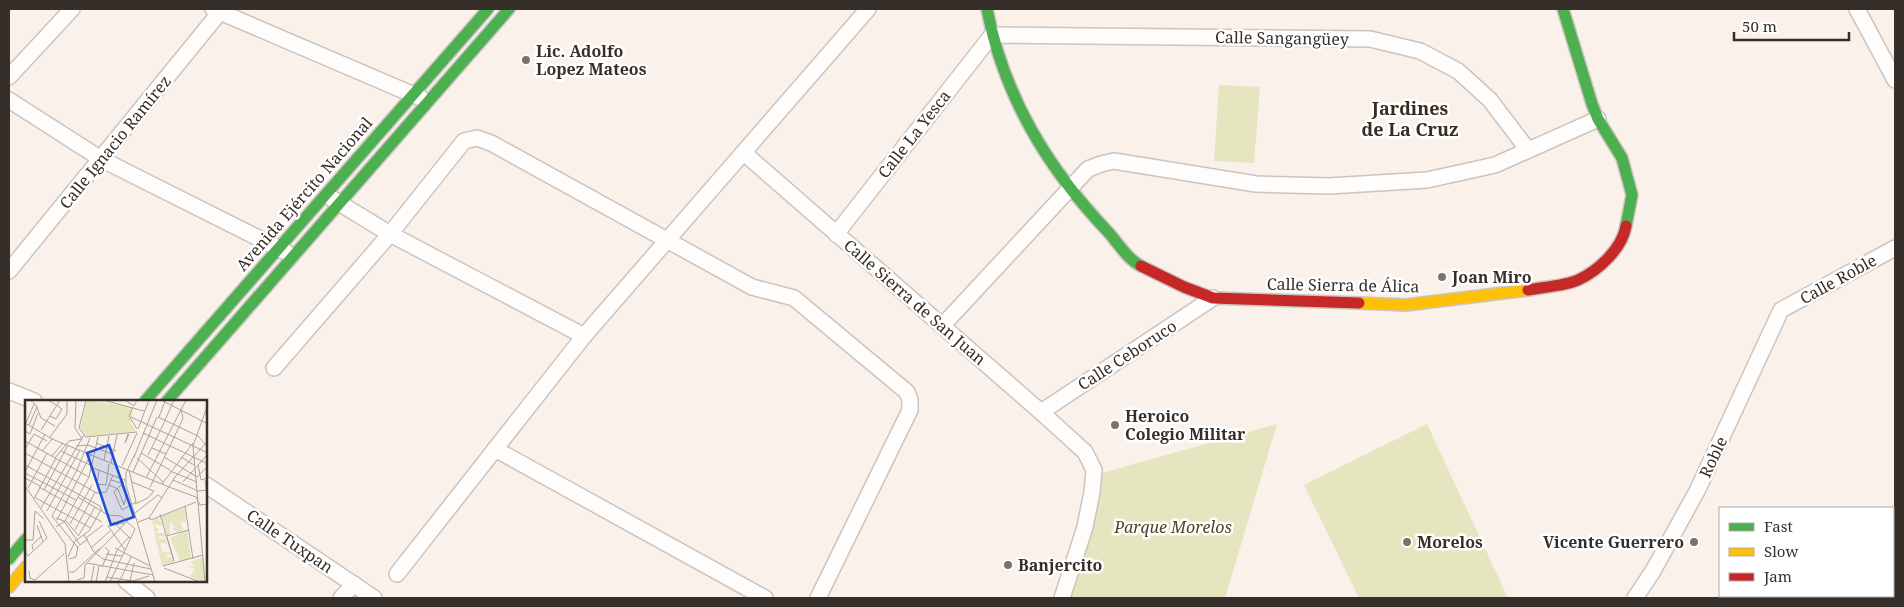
<svg xmlns="http://www.w3.org/2000/svg" width="1904" height="607" viewBox="0 0 1904 607" font-family="'Noto Serif',serif">
<rect width="100%" height="100%" fill="#f9f1ea"/>
<g fill="#e5e5c0">
<polygon points="1219,85 1260,87 1254,163 1214,161"/>
<polygon points="1277,424 1225,598 1066,598 1098,474"/>
<polygon points="1427,424 1508,598 1359,598 1304,485"/>
</g>
<g fill="none" stroke-linecap="round" stroke-linejoin="round">
<g stroke="#cbc4bf" stroke-width="18">
<g id="street">
<polyline points="213,9 421,98"/>
<polyline points="1857,9 1895,80"/>
<polyline points="9,77 72,9"/>
<polyline points="9,100 101,159 286,252"/>
<polyline points="744,153 1041,412 1085,452 1094,470 1092,492 1085,527 1062,598"/>
<polyline points="331,198 390,234 584,336"/>
<polyline points="836,234 992,35 1370,39 1420,51 1458,71 1490,100 1528,150"/>
<polyline points="9,271 220,12"/>
<polyline points="943,325 1088,169 1101,164 1114,161 1256,184 1329,186 1427,180 1495,165 1598,119"/>
<polyline points="274,368 390,234 464,141 477,138 491,143 752,287 794,298 907,392 910,400 910,410 818,598"/>
<polyline points="9,391 34,401"/>
<polyline points="1041,412 1213,298"/>
<polyline points="495,449 765,598"/>
<polyline points="206,485 374,598"/>
<polyline points="1893,531 1895,529"/>
<polyline points="397,574 584,336 868,9"/>
<polyline points="126,581 147,598"/>
<polyline points="341,598 354,584"/>
<polyline points="1635,598 1653,571 1697,491 1781,310 1895,248"/>
</g>
</g>
<g stroke="#cbc4bf" stroke-width="14">
<g id="fast">
<path d="M 987,9 C 1004,97 1048,169 1109,233 C 1118,243 1128,260 1141,266"/>
<polyline points="1563,9 1592,104 1598,119 1622,158 1632,195 1626,226"/>
<polyline points="145,401 488,9"/>
<polyline points="167,401 509,9"/>
<polyline points="9,559 26,539"/>
</g>
</g>
<g stroke="#cbc4bf" stroke-width="14">
<g id="slow">
<polyline points="1359,303 1406,305 1528,290"/>
<polyline points="9,587 26,567"/>
</g>
</g>
<g stroke="#cbc4bf" stroke-width="14">
<g id="jam">
<polyline points="1141,266 1184,287 1213,298 1359,303"/>
<path d="M 1528,290 C 1543,287 1565,286 1578,280 C 1598,271 1622,249 1626,226"/>
</g>
</g>
<use href="#street" stroke="#fefdfc" stroke-width="15"/>
<use href="#fast" stroke="#4caf50" stroke-width="11"/>
<use href="#slow" stroke="#ffc107" stroke-width="11"/>
<use href="#jam" stroke="#c62828" stroke-width="11"/>
</g>
<g fill="#7a736d" stroke="#fff" stroke-width="2">
<circle cx="526" cy="60" r="5"/>
<circle cx="1442" cy="277" r="5"/>
<circle cx="1115" cy="425" r="5"/>
<circle cx="1407" cy="542" r="5"/>
<circle cx="1694" cy="542" r="5"/>
<circle cx="1008" cy="565" r="5"/>
</g>
<g text-anchor="middle" stroke-width="5" stroke-linejoin="round" paint-order="stroke">
<g font-size="16" fill="#362f29" stroke="#fff">
<text transform="translate(1282 38) rotate(1)" y="6">Calle Sangangüey</text>
<text transform="translate(914 134) rotate(-52)" y="6">Calle La Yesca</text>
<text transform="translate(115 142) rotate(-51)" y="6">Calle Ignacio Ramírez</text>
<text transform="translate(304 194) rotate(-49)" y="6">Avenida Ejército Nacional</text>
<text transform="translate(1838 279) rotate(-29)" y="6">Calle Roble</text>
<text transform="translate(1343 285) rotate(1)" y="6">Calle Sierra de Álica</text>
<text transform="translate(915 302) rotate(41)" y="6">Calle Sierra de San Juan</text>
<text transform="translate(1127 355) rotate(-33)" y="6">Calle Ceboruco</text>
<text transform="translate(1713 457) rotate(-65)" y="6">Roble</text>
<text transform="translate(290 541) rotate(34)" y="6">Calle Tuxpan</text>
</g>
<g font-size="16" font-weight="bold" fill="#362f29" stroke="#fff" text-anchor="start">
<text x="536" y="57">Lic. Adolfo<tspan x="536" dy="18">Lopez Mateos</tspan></text>
<text x="1452" y="283">Joan Miro</text>
<text x="1125" y="422">Heroico<tspan x="1125" dy="18">Colegio Militar</tspan></text>
<text x="1417" y="548">Morelos</text>
<text x="1684" y="548" text-anchor="end">Vicente Guerrero</text>
<text x="1018" y="571">Banjercito</text>
</g>
<g font-size="16" font-style="italic" fill="#454920" stroke="#fff">
<text x="1173" y="533">Parque Morelos</text>
</g>
<g font-size="18" font-weight="bold" fill="#382b1f" stroke="#fff">
<text x="1410" y="115">Jardines<tspan x="1410" dy="21">de La Cruz</tspan></text>
</g>
</g>
<g transform="translate(25 400)">
<rect width="182" height="182" fill="#f9f1ea"/>
<path d="M 62,0 L 107,7 L 106,23 L 111,31 L 63,37 L 55,28 ZM 160,108 L 161,121 L 156,122 L 158,130 L 152,132 L 147,129 L 150,127 L 146,122 L 150,122 L 145,121 L 145,134 L 142,135 L 139,126 L 142,125 L 139,125 L 136,116 ZM 132,118 L 138,126 L 128,124 L 134,130 L 131,133 L 139,133 L 141,137 L 134,136 L 133,139 L 141,139 L 142,144 L 135,143 L 137,152 L 145,152 L 146,155 L 140,154 L 143,157 L 138,159 L 147,157 L 149,163 L 137,166 L 127,121 ZM 162,130 L 166,158 L 155,161 L 145,138 ZM 178,157 L 180,182 L 165,177 L 170,168 L 161,167 L 169,166 L 166,162 Z" fill="#e5e5c0"/>
<path fill="none" stroke="#aba39d" stroke-width="1" d="M 5,0 L 11,5 L 16,18M 23,0 L 37,9 L 31,19 L 25,16M 51,0 L 50,28 L 57,39M 61,0 L 54,28 L 61,37 L 112,32M 78,0 L 119,11M 100,0 L 109,6 L 112,0M 136,0 L 183,24M 108,7 L 104,16 L 112,29M 106,17 L 183,53M 133,17 L 173,36 L 183,47M 134,17 L 140,1M 16,18 L 30,26M 140,20 L 149,0M 0,23 L 27,39 L 144,87M 1,23 L 9,4M 4,25 L 12,7M 113,29 L 124,0M 16,30 L 35,0M 0,31 L 5,34 L 13,13M 118,33 L 183,64M 103,34 L 100,43 L 104,34M 25,37 L 42,14 L 42,0M 0,41 L 64,77M 71,43 L 91,51M 51,46 L 63,45 L 87,54M 127,48 L 141,54M 0,49 L 9,34 L 22,41M 17,51 L 28,38M 36,51 L 67,66M 0,53 L 72,93 L 81,92 L 88,75M 116,53 L 145,70M 110,54 L 101,73 L 101,85 L 130,182M 123,55 L 140,21M 27,56 L 38,43M 109,57 L 132,0M 139,57 L 172,77 L 183,66M 156,57 L 169,65M 30,58 L 44,41 L 56,39M 112,58 L 138,82M 79,60 L 84,36M 86,63 L 92,35M 0,65 L 75,106 L 77,111M 173,65 L 176,80 L 183,78M 97,66 L 112,33M 68,68 L 100,80M 74,70 L 72,84 L 81,85 L 84,64M 145,71 L 172,82M 0,72 L 20,34M 108,72 L 132,17M 0,73 L 51,100M 0,78 L 15,86M 121,78 L 161,0M 86,80 L 96,83 L 101,97 L 99,105M 148,80 L 173,91 L 183,90M 180,80 L 183,103M 100,81 L 89,92 L 97,110 L 111,102 L 104,70M 107,82 L 129,91 L 123,98 L 110,104M 158,82 L 183,54M 137,84 L 168,43M 84,85 L 93,89 L 99,105M 0,86 L 40,144 L 44,182M 14,87 L 77,122M 125,87 L 154,27 L 158,18 L 156,10M 144,87 L 171,97 L 175,105 L 183,104M 3,88 L 22,53M 19,90 L 43,45M 9,97 L 66,128M 10,97 L 31,58M 53,97 L 83,115 L 96,116 L 110,129M 160,106 L 168,159M 16,108 L 59,35M 22,111 L 55,50M 110,113 L 133,95 L 137,98M 135,114 L 141,135 L 149,161 L 142,137M 31,118 L 39,121 L 55,145 L 63,139M 124,118 L 150,77 L 181,43M 32,120 L 66,54M 40,120 L 54,136M 126,120 L 171,102M 88,122 L 105,138M 113,122 L 124,118 L 126,120 L 124,117M 45,124 L 67,85M 12,125 L 18,142M 31,127 L 40,121 L 64,77 L 73,37M 50,130 L 70,92M 54,135 L 70,107M 59,135 L 69,152 L 78,159 L 126,169M 141,136 L 164,130M 61,138 L 78,125M 0,140 L 8,140 L 10,111 L 19,119M 53,148 L 27,116 L 52,70 L 65,38M 66,148 L 85,131M 90,148 L 125,166M 8,150 L 7,145 L 17,136M 100,150 L 83,126 L 100,123M 0,151 L 3,156 L 22,138 L 14,121M 81,154 L 97,156M 43,157 L 50,141 L 64,131 L 76,110M 44,159 L 51,157 L 53,146M 62,163 L 128,175M 138,166 L 178,155M 77,167 L 84,151 L 80,147M 139,168 L 175,182M 4,171 L 5,178 L 10,180 L 39,154M 44,172 L 49,172 L 75,148M 81,177 L 108,181 L 124,176M 52,180 L 59,178 L 60,165 L 109,114M 105,181 L 109,163M 66,182 L 69,166M 71,182 L 74,166M 80,182 L 92,150 L 104,137M 85,182 L 110,129M 94,182 L 106,157M 180,182 L 168,46 L 183,4"/>
<path fill="#1d4ed8" fill-opacity="0.15" stroke="#1d4ed8" stroke-width="2.5" d="M 84,45 L 109,117 L 86,125 L 62,53 Z"/>
<rect width="182" height="182" fill="none" stroke="#362f29" stroke-width="2.5"/>
</g>
<rect width="1904" height="607" fill="none" stroke="#362f29" stroke-width="20"/>
<rect x="1719" y="507" width="175" height="90" fill="#ffffff" stroke="#afaca9"/>
<rect x="1729" y="523" width="25" height="8" fill="#4caf50" stroke="#afaca9"/>
<text x="1764" y="532" font-size="15" fill="#362f29">Fast</text>
<rect x="1729" y="548" width="25" height="8" fill="#ffc107" stroke="#afaca9"/>
<text x="1764" y="557" font-size="15" fill="#362f29">Slow</text>
<rect x="1729" y="573" width="25" height="8" fill="#c62828" stroke="#afaca9"/>
<text x="1764" y="582" font-size="15" fill="#362f29">Jam</text>
<path d="M1734 32v8h115v-8" fill="none" stroke="#362f29" stroke-width="2.5"/>
<text x="1742" y="32" font-size="15" fill="#362f29" stroke="#ffffff" stroke-width="4" paint-order="stroke">50 m</text>
</svg>
